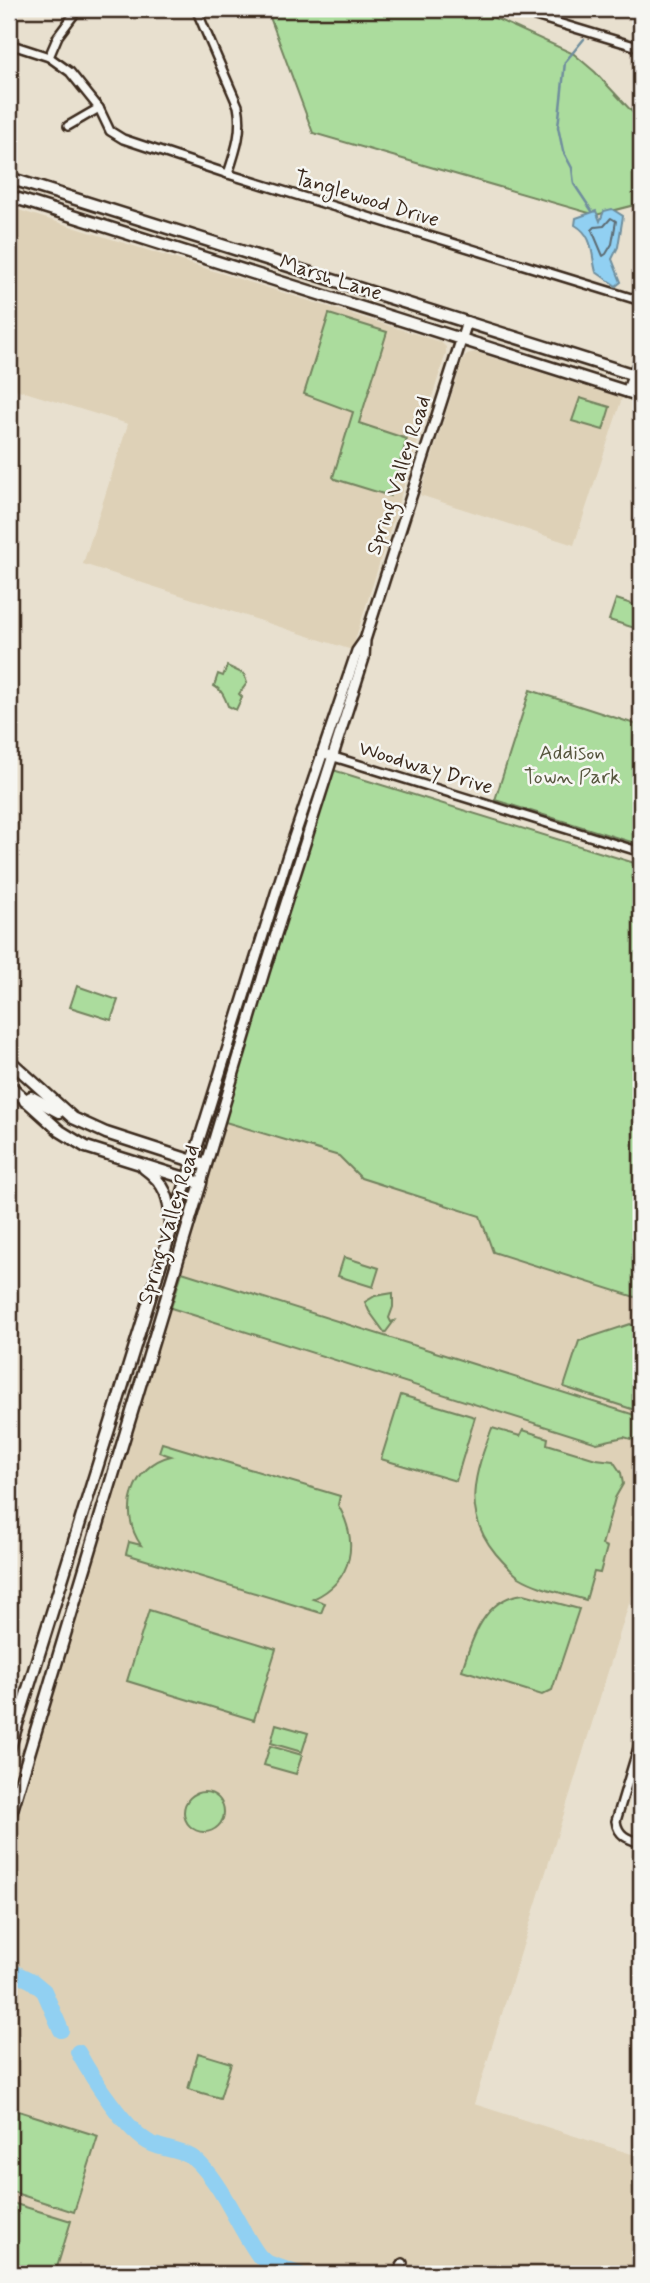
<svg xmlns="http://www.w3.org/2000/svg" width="650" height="2283" viewBox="0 0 650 2283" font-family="Mynerve,sans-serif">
<rect width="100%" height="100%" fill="#e8e0cf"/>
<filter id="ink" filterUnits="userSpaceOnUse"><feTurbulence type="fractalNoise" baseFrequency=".0143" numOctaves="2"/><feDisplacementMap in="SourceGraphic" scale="14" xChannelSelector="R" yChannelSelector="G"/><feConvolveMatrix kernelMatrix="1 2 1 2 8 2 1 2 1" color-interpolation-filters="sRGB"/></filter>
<g filter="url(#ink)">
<g fill="#ded1b7">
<polygon points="9,207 441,342 446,347 446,353 352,650 83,564 128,424 9,387"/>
<polygon points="475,352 622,398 574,545 420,495 462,362 467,354"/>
<polygon points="222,1121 339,1156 361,1178 480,1216 493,1252 641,1299 641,1417 182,1272 204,1200 214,1144"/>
<polygon points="171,1308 597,1443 624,1437 641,1442 641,1565 474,2104 641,2157 641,2274 9,2274 9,1846 30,1779 32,1759 39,1735"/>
</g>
<g fill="#abdc9d" stroke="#73835e" stroke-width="2">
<polygon points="267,9 475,9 574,54 595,72 637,117 635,205 596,215 313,133"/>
<polygon points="329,314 387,332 359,423 407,439 390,496 335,479 333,477 353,412 304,394"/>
<polygon points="580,398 610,407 603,430 572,421"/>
<polygon points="616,599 641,607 641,630 609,620"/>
<path d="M 227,666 L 244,674 L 247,683 L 239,694 L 242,697 L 236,710 L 228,706 C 225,698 222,690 214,686 L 218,674 L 223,676 Z"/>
<polygon points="530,690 641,726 641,845 495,800"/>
<polygon points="333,770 641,865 641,1299 493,1252 480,1216 361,1178 339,1156 222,1121"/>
<polygon points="77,986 118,1000 111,1020 70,1007"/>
<polygon points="344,1257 379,1268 373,1287 338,1276"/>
<polygon points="182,1272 641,1417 641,1442 624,1437 597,1443 171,1308"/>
<polygon points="393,1293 393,1307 389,1318 391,1322 394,1321 385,1333 369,1311 365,1302 375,1296"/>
<polygon points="630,1324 641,1330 641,1412 564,1387 579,1341"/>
<polygon points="401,1395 475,1417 456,1481 381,1459"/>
<path d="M 492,1428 L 520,1436 L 523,1430 L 548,1438 L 547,1444 L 596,1459 L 613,1461 L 621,1473 L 623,1484 L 615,1498 L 602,1545 L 607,1547 L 600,1573 L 594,1572 L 586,1600 C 564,1593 539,1589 519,1577 C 511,1571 503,1562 496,1554 C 461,1512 475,1473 492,1428 Z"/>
<path d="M 162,1443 L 340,1496 L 338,1505 C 359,1541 354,1580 313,1599 L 325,1603 L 321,1613 L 126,1554 L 129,1542 L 141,1545 C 118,1513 132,1465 171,1456 L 159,1452 Z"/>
<path d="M 524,1594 L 579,1609 L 552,1690 L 542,1695 L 462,1670 C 472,1638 485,1597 524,1594 Z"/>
<polygon points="149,1610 276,1649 254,1720 127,1681"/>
<polygon points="276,1724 308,1733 302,1752 271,1743"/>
<polygon points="270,1746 302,1755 296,1774 264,1765"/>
<circle cx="204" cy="1812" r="20"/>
<polygon points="198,2053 231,2063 220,2098 188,2089"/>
<polygon points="9,2108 98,2136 74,2212 9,2191"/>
<polygon points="9,2202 71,2221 55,2274 9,2274"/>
</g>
<path fill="#91d0f2" stroke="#6f8e9d" stroke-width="2" d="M 612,209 L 623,216 L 618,247 L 612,259 L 621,282 L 616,286 L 596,272 C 591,254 594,236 575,225 L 576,218 L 596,211 L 600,221 L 604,211 Z"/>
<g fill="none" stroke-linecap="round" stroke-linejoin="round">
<polygon stroke="#5d6c73" stroke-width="2" points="611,218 616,221 612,244 606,254 603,256 592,230 595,227 604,226"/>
<polyline stroke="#6f8e9d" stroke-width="2.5" points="584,39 565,62 558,127 563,151 572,168 574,184 592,211"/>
<g stroke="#91d0f2" stroke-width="16">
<polyline points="9,1970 32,1981 44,1991 61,2030"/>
<path d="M 78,2052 C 91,2076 127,2133 152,2144 C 169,2151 188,2150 201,2165 C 225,2191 238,2227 259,2256 L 268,2263 L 299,2274"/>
</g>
<g stroke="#3b2a1e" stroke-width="12">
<g id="minor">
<path d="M 196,9 L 238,106 C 243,130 236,150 228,174"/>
<polyline points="512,9 641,48"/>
<polyline points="9,44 49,57 70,72 99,108 110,131 123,139 228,174 641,301"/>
<polyline points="49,57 58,36 73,16"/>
<polyline points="68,126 99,108"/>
<polyline points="321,753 641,852"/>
<path d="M 641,1738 L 616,1821 C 618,1836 628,1839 641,1843"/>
<polyline points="396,2274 403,2263"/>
</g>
</g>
<g stroke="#3b2a1e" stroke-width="14">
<g id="tertiary">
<polyline points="627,392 641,356"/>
<polyline points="187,1179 287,858 357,651 364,641"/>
<polyline points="201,1183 264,972 364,658 365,640 467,322"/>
</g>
</g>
<g stroke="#3b2a1e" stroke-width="15">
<g id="secondary">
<polyline points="9,178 641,377"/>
<polyline points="9,196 641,396"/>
<polyline points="9,1060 73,1118 106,1133 205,1165"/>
<polyline points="9,1085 60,1131 86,1147 201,1183 9,1820"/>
<polyline points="25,1101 31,1097 59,1112"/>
<path d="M 144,1168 C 165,1183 171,1199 170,1224"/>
<polyline points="9,1750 187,1179"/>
</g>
</g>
<use href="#minor" stroke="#f6f6f2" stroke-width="7"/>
<use href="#tertiary" stroke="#f6f6f2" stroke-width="9"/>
<use href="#secondary" stroke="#f6f6f2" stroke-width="10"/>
</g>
</g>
<g text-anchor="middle" stroke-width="5" stroke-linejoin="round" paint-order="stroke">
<g font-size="21" fill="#3b2a1e" stroke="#f6f6f2">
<text transform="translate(367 198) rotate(17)" y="7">Tanglewood Drive</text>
<text transform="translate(331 277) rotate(18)" y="7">Marsh Lane</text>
<text transform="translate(398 475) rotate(-72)" y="7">Spring Valley Road</text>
<text transform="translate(426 767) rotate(17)" y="7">Woodway Drive</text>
<text transform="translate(168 1224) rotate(-73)" y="7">Spring Valley Road</text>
</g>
<g font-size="21" fill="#57563e" stroke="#f6f6f2">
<text x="572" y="759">Addison<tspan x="572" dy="24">Town Park</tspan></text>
</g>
</g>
<rect width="650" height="2283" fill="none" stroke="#f6f6f2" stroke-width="35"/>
<rect x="18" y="18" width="615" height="2248" fill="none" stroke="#3b2a1e" stroke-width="2.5" filter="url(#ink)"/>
</svg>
